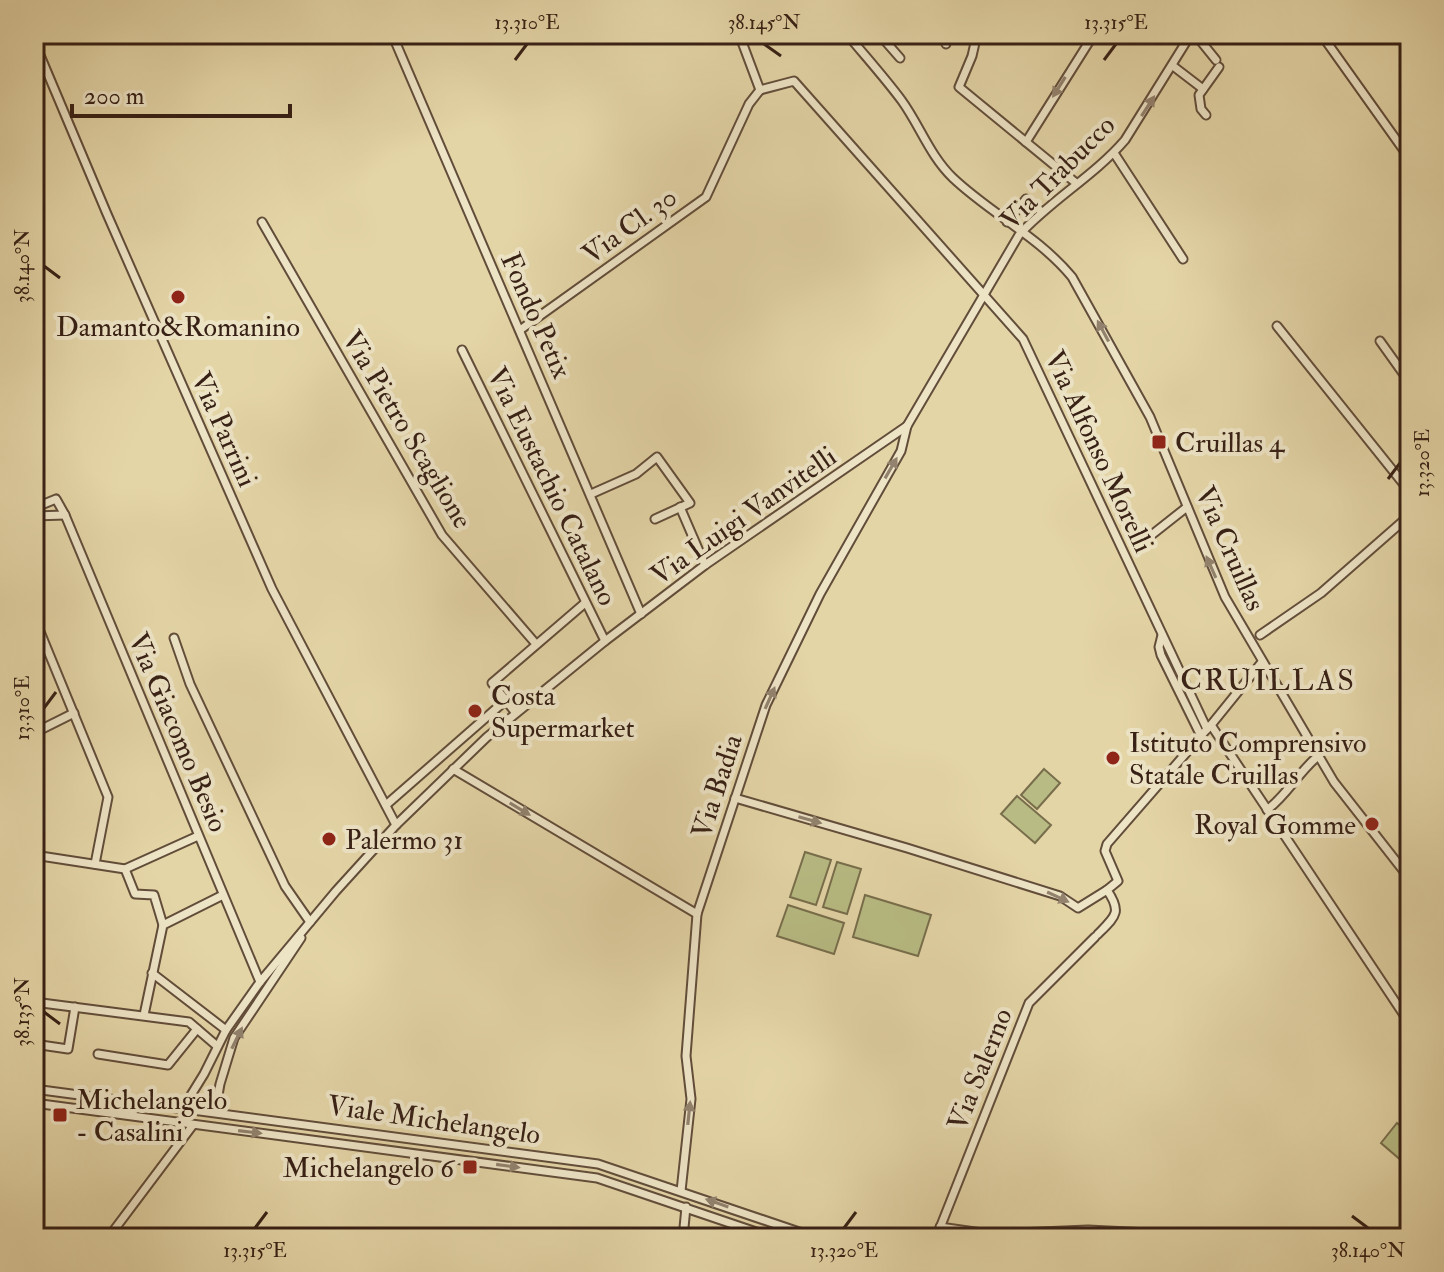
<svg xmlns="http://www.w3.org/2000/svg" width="1444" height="1272" viewBox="0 0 1444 1272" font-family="'IM FELL Double Pica',serif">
<rect width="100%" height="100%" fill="#e4d5a7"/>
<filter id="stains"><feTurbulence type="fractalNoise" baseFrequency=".0025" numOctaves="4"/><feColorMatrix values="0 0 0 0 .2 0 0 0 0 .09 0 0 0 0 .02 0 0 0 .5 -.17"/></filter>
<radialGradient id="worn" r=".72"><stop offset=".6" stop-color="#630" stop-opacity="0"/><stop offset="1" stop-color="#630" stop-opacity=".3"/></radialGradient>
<g fill="#b8bc84" stroke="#786e4c" stroke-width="2">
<polygon points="1044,769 1060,783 1037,809 1021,795"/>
<polygon points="1017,796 1051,825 1035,843 1001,814"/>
<polygon points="805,852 831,860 816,905 790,897"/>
<polygon points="837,862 861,869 847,914 823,907"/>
<polygon points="865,895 931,915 918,956 853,937"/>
<polygon points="788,905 844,923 834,954 777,936"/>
<polygon points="1397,1123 1410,1134 1410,1168 1381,1143"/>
</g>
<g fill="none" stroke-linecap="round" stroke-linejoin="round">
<g stroke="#624d3a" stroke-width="11">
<g id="minor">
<polyline points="392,34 641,614"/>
<polyline points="739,34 760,90"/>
<path d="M 847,34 C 865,56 885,78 902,101 C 920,126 930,156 953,178 C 991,214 1038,236 1072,277 L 1150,417 L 1225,597 L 1334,782 L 1410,879"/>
<polyline points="879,34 900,58"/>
<polyline points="977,34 972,56 959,87 1076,183"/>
<polyline points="1195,34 1216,60"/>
<polyline points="1321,34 1410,159"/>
<polyline points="34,41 107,214 272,589 396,825"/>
<polyline points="946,44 949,34"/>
<polyline points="1173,66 1203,89"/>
<polyline points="760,90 794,81 1023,339 1207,729"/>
<polyline points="1206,115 1201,109 1199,95 1219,67"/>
<polyline points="1026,142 1094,34"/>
<polyline points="1114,153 1183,259"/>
<polyline points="262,222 442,535 536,644"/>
<polyline points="1007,222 1026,199 1042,212"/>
<polyline points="1410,318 1406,325 1410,331"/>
<polyline points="1277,326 1410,492"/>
<polyline points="520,330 706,197 749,104 760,90"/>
<polyline points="1380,341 1410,383"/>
<polyline points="462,350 605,641"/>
<polyline points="591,494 636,474 657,457 690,503 655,519"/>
<polyline points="680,507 705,565"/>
<polyline points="34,508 56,499 65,515 260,982"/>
<polyline points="34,516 65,515"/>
<polyline points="1149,537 1187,507"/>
<polyline points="34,617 108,797 95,864"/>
<polyline points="1162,635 1159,647 1161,655 1201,736"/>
<polyline points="1260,635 1321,593 1410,515"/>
<polyline points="174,638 190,684 285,886 310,922"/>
<polyline points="515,712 492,683 585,603"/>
<polyline points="1211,725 1262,662"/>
<polyline points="34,728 42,729 74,713"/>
<polyline points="1207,729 1211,725 1410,1024"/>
<polyline points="453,769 697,914"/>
<polyline points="735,798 907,848 1060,896 1078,908 1107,890"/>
<polyline points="386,805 506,700"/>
<path d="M 1267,810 C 1287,795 1298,773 1317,757"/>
<polyline points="34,855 125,869 198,836"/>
<polyline points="125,869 135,894 154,895 163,925"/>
<path d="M 1098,934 C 1116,916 1122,912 1107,890 L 1118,881 L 1105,851 L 1107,844 L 1207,729"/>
<polyline points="152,973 226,1030"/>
<polyline points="34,1002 189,1022 217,1046"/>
<polyline points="144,1015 163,925 223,895"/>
<polyline points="34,1044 68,1049 75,1007"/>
<polyline points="98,1054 168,1065 197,1029"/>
<polyline points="34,1089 598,1164 817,1238"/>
<polyline points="34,1103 597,1178 774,1238"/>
<polyline points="183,1108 204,1074 226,1030 260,982 336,891 396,825 487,737 605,641 705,565 907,426"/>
<polyline points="215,1112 220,1084 234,1038 301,938"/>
<path d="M 681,1191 L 691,1099 L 686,1056 L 697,914 L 766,705 L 820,594 L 901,451 L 907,426 L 1019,235 C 1051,200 1094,176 1125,140 L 1191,34"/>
<polyline points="940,1227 989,1234 1088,1230 1170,1234 1185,1238"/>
<polyline points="108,1238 193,1125"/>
<polyline points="683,1238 686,1207"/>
<polyline points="936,1238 1029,1003 1095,937"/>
</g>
</g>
<use href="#minor" stroke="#ede4c6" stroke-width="7"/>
</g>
<defs><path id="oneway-solid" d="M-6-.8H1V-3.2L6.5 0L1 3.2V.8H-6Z" transform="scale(2)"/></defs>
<g fill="#92826e">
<use href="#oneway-solid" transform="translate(1059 87) rotate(122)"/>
<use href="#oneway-solid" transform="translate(1148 106) rotate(-57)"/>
<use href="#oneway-solid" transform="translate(1103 331) rotate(-118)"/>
<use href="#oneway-solid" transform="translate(891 468) rotate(-60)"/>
<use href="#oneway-solid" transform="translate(1211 567) rotate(-114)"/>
<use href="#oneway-solid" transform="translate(770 698) rotate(-66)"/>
<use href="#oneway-solid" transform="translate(520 809) rotate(31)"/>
<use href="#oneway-solid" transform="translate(810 820) rotate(16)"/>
<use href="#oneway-solid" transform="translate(1058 897) rotate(25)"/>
<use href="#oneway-solid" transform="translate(237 1038) rotate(-64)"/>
<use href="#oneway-solid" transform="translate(689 1113) rotate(-84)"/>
<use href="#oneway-solid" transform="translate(250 1132) rotate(7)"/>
<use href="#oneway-solid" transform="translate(508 1166) rotate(8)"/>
<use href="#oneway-solid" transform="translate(717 1203) rotate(-161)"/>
</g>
<path fill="none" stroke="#372015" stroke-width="3" d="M 764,44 L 781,56M 515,60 L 527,44M 1104,60 L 1116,44M 44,266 L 60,278M 1388,479 L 1400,463M 44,708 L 56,692M 44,1012 L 60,1024M 1352,1216 L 1368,1228M 255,1228 L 267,1212M 844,1228 L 856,1212"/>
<g fill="#8f2418" stroke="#ede4c6" stroke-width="3">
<circle cx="178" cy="297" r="8"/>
<rect x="1151" y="434" width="16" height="16" rx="4"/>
<circle cx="475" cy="711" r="8"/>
<circle cx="1113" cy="758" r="8"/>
<circle cx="1372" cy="824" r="8"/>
<circle cx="329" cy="839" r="8"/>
<rect x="52" y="1107" width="16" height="16" rx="4"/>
<rect x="462" y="1159" width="16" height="16" rx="4"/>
</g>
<g text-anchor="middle" stroke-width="8" stroke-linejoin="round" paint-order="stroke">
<g font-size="28" fill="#372015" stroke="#ede4c6">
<text transform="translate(1057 172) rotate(-45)" y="10">Via Trabucco</text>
<text transform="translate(629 225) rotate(-36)" y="10">Via Cl. 30</text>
<text transform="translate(537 315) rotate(66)" y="10">Fondo Petix</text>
<text transform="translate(225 429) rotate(66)" y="10">Via Parrini</text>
<text transform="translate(408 429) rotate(59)" y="10">Via Pietro Scaglione</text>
<text transform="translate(1100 451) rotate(65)" y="10">Via Alfonso Morelli</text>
<text transform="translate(553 486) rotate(64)" y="10">Via Eustachio Catalano</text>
<text transform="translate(743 515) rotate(-35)" y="10">Via Luigi Vanvitelli</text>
<text transform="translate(1231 548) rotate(66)" y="10">Via Cruillas</text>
<text transform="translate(179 732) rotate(67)" y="10">Via Giacomo Besio</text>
<text transform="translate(716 786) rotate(-72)" y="10">Via Badia</text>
<text transform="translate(979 1069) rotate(-68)" y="10">Via Salerno</text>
<text transform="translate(434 1119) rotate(8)" y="10">Viale Michelangelo</text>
</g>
<g font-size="28" fill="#372015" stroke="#ede4c6" text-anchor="start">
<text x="178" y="336" text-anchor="middle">Damanto&amp;Romanino</text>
<text x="1175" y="452">Cruillas 4</text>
<text x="491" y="705">Costa<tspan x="491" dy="32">Supermarket</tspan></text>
<text x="1129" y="752">Istituto Comprensivo<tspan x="1129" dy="32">Statale Cruillas</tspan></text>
<text x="1356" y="834" text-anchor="end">Royal Gomme</text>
<text x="345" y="849">Palermo 31</text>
<text x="76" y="1109">Michelangelo<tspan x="76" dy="32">- Casalini</tspan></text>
<text x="454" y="1177" text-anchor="end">Michelangelo 6</text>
</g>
<g font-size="30" letter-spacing="2" fill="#372015" stroke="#ede4c6">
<text x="1268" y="690">CRUILLAS</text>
</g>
</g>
<rect width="1444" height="1272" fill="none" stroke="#e4d5a7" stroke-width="88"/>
<path d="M72 104v12h218v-12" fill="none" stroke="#372015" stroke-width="4"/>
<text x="84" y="104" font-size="24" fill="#372015" stroke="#ede4c6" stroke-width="6" paint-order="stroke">200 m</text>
<rect x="44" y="44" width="1356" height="1184" fill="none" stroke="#372015" stroke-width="3"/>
<g font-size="20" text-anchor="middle" fill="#372015">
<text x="527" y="29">13.310°E</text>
<text x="764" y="29">38.145°N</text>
<text x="1116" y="29">13.315°E</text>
<text transform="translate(22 266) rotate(-90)" y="7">38.140°N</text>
<text transform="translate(1422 463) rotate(-90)" y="7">13.320°E</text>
<text transform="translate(22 708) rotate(-90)" y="7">13.310°E</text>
<text transform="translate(22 1012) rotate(-90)" y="7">38.135°N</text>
<text x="255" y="1257">13.315°E</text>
<text x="844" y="1257">13.320°E</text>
<text x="1368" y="1257">38.140°N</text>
</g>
<rect width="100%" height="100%" filter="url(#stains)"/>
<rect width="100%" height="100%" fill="url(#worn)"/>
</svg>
